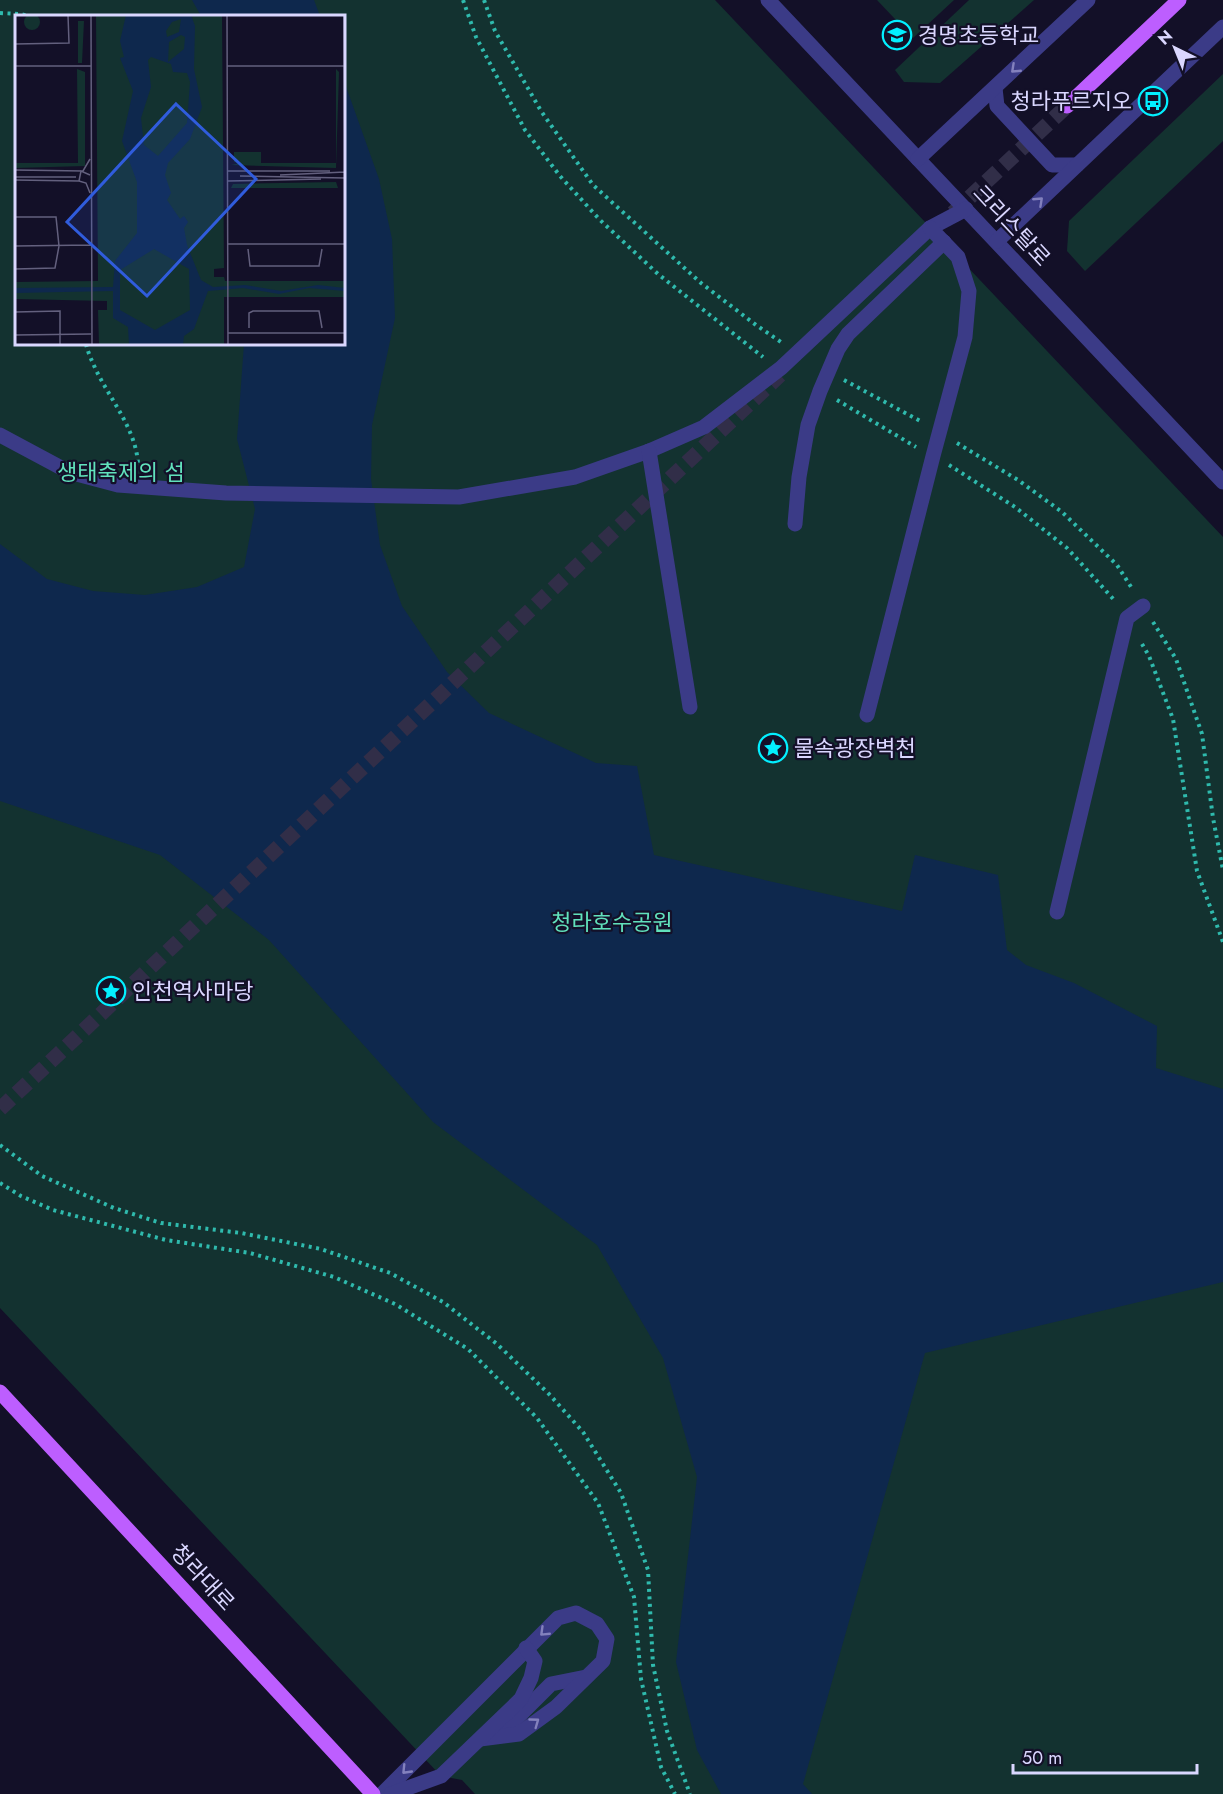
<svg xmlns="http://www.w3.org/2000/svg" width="1223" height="1794" viewBox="0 0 1223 1794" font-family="Jost,'Noto Sans KR',sans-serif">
<rect width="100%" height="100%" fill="#131028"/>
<g fill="#133230" fill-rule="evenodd">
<path d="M 0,0 L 715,0 L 1223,537 L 1223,1794 L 475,1794 L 462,1780 L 441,1776 L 0,1308 ZM 16,16 L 344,16 L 344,344 L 16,344 Z"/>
<polygon points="877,0 954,0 913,38"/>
<polygon points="969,0 1034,0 940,83 904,82 895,70"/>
<polygon points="1223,74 1223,141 1085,271 1067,251 1069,221"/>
</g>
<g fill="#0e284d">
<polygon points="192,0 314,0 320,16 201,16"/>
<polygon points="344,81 379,179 392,239 395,318 372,425 371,479 380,545 402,606 447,672 489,713 596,763 637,766 654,855 902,911 915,855 998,875 1007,950 1026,965 1074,983 1157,1026 1156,1068 1223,1089 1223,1282 925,1353 803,1784 812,1794 721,1794 697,1750 676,1662 697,1477 663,1358 597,1245 433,1122 269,940 160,855 0,801 0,544 47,579 93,591 145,595 197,587 244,567 255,509 237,439 244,344 344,344"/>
</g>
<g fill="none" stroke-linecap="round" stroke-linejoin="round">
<g stroke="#312e48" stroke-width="15" stroke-dasharray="15 8" stroke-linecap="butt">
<polyline points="953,213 1067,106"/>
<polyline points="0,1109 780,375"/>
</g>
<g stroke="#2fbaad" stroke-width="4" stroke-dasharray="3 4.5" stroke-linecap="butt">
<polyline points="463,0 476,37 525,130 560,176 600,220 658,274 763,357"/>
<polyline points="484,0 495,31 541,111 593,185 701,283 756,325 781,342"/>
<polyline points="0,13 20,14 29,16"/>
<path d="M 86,344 C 88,353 92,361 96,370 C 111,401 139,433 138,469"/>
<polyline points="844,380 922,422"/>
<polyline points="837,400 916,447"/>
<polyline points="957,443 1018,480 1062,512 1117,565 1133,590"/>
<polyline points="949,465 1015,507 1067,548 1116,602"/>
<polyline points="1153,622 1176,659 1202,734 1213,818 1223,870"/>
<polyline points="1142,644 1149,656 1173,719 1197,871 1223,942"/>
<polyline points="0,1145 42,1176 114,1208 161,1223 241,1233 321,1249 390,1273 443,1302 497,1344 549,1394 583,1432 621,1493 648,1570 653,1665 667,1731 690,1794"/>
<polyline points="0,1183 21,1196 53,1210 166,1240 250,1253 334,1277 395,1304 468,1349 537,1418 598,1503 634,1597 641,1679 661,1767 675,1794"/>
</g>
<g stroke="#3b3b87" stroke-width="15">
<polyline points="768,0 1223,482"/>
<polyline points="995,88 997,106 1052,165 1077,165"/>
<polyline points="918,159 1088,0"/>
<polyline points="997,241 1223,27"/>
<polyline points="0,435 69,472 118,485 226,493 459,497 575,477 649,451 704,427 781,368 930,228 966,209"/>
<polyline points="649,451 690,707"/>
<polyline points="795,524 799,477 808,425 820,391 838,349 848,334 944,242"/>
<polyline points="867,715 933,456 965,337 969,291 958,257 930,228"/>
<polyline points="1057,912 1127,618 1143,606"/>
<polyline points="499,1736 551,1684 586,1677"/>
<polyline points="382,1794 558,1618 576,1613 597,1624 607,1639 603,1661 556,1707 519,1734 480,1739"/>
<polyline points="391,1794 441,1776 521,1699 531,1678 535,1661 526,1648"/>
</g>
<g stroke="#bd5eff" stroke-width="15">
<polyline points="1067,106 1179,0"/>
<polyline points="0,1392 373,1794"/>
</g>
</g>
<defs><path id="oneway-chevron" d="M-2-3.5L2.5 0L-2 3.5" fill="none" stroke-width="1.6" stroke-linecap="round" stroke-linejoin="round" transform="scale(1.5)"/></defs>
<g stroke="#8381bd">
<use href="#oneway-chevron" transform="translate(1015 69) rotate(137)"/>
<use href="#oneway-chevron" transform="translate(1039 201) rotate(-43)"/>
<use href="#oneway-chevron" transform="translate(544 1632) rotate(136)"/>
<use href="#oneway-chevron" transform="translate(535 1722) rotate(-36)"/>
<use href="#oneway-chevron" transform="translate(406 1770) rotate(134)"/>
</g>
<defs>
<g id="school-ring" transform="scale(1.5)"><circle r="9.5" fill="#131028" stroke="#03efff" stroke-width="1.5"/><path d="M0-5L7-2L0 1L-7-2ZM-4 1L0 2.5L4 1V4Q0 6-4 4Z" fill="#03efff"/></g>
<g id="bus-ring" transform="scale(1.5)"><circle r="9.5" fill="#131028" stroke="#03efff" stroke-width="1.5"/><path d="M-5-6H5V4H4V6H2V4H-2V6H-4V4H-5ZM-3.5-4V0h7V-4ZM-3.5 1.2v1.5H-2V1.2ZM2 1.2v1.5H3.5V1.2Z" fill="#03efff"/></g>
<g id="sight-ring" transform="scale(1.5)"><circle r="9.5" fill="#131028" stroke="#03efff" stroke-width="1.5"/><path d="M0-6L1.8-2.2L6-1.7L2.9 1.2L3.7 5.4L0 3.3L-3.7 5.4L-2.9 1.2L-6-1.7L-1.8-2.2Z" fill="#03efff"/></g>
</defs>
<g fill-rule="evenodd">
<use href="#school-ring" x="897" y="35"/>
<use href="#bus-ring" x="1153" y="101"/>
<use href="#sight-ring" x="773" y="748"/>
<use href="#sight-ring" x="111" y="991"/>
</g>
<g text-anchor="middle" stroke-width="4.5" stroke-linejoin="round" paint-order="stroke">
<g font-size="22" fill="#dad7ff" stroke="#131028" text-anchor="start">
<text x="918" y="43">경명초등학교</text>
<text x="1132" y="109" text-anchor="end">청라푸르지오</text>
<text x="794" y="756">물속광장벽천</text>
<text x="132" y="999">인천역사마당</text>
</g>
<g font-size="22" fill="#dad7ff" stroke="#131028">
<text transform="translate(1012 225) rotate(47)" y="8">크리스탈로</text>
<text transform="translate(203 1577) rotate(47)" y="8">청라대로</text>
</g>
<g font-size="22" fill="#61e1bc" stroke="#131028">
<text x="121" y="480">생태축제의 섬</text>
<text x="612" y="930">청라호수공원</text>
</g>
</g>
<g transform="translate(15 15)">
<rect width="330" height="330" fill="#131028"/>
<path d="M9 7a8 8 0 1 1 16 0a8 8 0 1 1-16 0ZM 81,0 L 207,0 L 209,253 L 199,254 L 199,262 L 209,262 L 210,266 L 330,266 L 330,282 L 209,282 L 209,330 L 84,330 L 83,295 L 92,295 L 92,286 L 0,284 L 0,267 L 83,266 ZM 63,6 L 69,6 L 67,48 L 63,48 ZM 62,54 L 70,57 L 70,151 L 0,153 L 0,148 L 63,148 ZM 321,54 L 324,57 L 321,153 L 216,150 L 225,148 L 219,147 L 219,137 L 246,137 L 246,148 L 321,148 ZM 321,167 L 323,173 L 216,173 L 218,169 Z" fill="#133230"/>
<path d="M 111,0 L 176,0 L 180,11 L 179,54 L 187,92 L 175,124 L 153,148 L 150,160 L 156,178 L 152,185 L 165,204 L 169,201 L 173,207 L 169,213 L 172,230 L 186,265 L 198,272 L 230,270 L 266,276 L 303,270 L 330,273 L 330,276 L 294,273 L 264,279 L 228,273 L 193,276 L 179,314 L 169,321 L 168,330 L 114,330 L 113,312 L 98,303 L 98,276 L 0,278 L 0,273 L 98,272 L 100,246 L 122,218 L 122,167 L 107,126 L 118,76 L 105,43 L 109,42 L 105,26 ZM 166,4 L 164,17 L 152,22 L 151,16 L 157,7 ZM 166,20 L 170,22 L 169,34 L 153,47 L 154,27 ZM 136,42 L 156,49 L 158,57 L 172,58 L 175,67 L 172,108 L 143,141 L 129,130 L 126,103 L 136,72 L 133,45 ZM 139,234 L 174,254 L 175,295 L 140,315 L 105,295 L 105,255 Z" fill="#0e284d" fill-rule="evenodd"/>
<path fill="none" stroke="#63607e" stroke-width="1.5" d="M 76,0 L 77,330M 212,0 L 213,330M 329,0 L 330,163M 0,29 L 54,28 L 53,0M 0,51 L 76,51M 212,51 L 330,51M 0,155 L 68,156 L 75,144M 212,156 L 315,156M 265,160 L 330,157M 225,161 L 330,163M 0,162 L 61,162M 0,165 L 64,166 L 71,168 L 75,178M 64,166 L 66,156 L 75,160M 212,166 L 306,164M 0,202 L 41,202 L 44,231 L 40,253 L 0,254M 212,229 L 330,229M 0,231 L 76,230M 233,234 L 235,251 L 304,251 L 307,234M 0,297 L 45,296 L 45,330M 234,313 L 234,298 L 238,296 L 304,296 L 307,313M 213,318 L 330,318M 0,320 L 76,319M 330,330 L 330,168"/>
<path fill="#305cdc" fill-opacity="0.15" stroke="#305cdc" stroke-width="3" d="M 161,89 L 241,164 L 132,281 L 52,207 Z"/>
<rect width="330" height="330" fill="none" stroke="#dad7ff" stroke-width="3"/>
</g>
<g transform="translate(1175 48) rotate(317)" stroke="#131028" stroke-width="4.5" paint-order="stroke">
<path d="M0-4.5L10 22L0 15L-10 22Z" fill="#dad7ff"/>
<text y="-9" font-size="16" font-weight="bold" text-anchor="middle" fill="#dad7ff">N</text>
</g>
<path d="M1013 1764v9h184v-9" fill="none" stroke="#dad7ff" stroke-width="3"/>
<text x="1022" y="1764" font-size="18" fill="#dad7ff" stroke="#131028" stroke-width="4.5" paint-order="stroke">50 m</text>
</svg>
